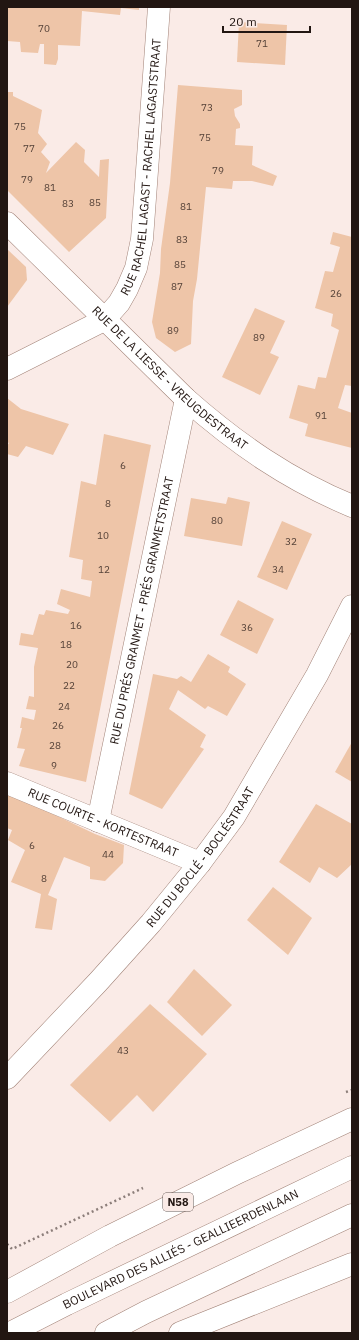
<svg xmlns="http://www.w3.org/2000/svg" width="359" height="1340" viewBox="0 0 359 1340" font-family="'IBM Plex Sans',sans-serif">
<rect width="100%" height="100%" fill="#faebe7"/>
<g fill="#eec5a8">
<polygon points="7,7 139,7 139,10 121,8 120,15 82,11 80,46 58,45 58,59 56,65 44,64 44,44 40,44 38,53 21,52 20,42 7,41"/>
<polygon points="239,22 287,25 285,65 237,62"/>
<polygon points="178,85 242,90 242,105 234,109 235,116 240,124 240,128 236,129 235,145 253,146 252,165 277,176 273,186 252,181 233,181 232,189 206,187 197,279 193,301 191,344 175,352 156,338 152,322 160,273 161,249 170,183"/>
<polygon points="7,92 13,92 13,96 42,110 38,133 47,144 41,152 50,162 46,173 76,142 85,150 84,162 99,177 100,160 109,159 106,218 69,252 7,190"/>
<polygon points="333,232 352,237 352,386 345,385 338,408 352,413 352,448 305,436 308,424 289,418 298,385 315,389 318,377 326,378 339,330 331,326 333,314 315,308 325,271 333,272 340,247 330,244"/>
<polygon points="7,249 26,267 27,280 7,307"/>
<polygon points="255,308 285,321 270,353 279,357 260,395 222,377"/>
<polygon points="7,398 21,409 69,424 53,455 26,446 18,457 7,454 7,446 9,443 7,442"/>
<polygon points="104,434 151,445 86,782 19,766 25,749 17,748 22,728 20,728 22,717 34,720 36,710 26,709 29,696 34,697 34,667 38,648 19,645 21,633 33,635 39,614 44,615 46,610 68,614 70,610 57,604 61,589 90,597 92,581 81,579 83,560 69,557 81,481 96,485"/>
<polygon points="228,497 250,502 242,546 184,536 191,498 226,504"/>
<polygon points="282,521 312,534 287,590 257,577"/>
<polygon points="238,600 274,619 257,654 220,635"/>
<polygon points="208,654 230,667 228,672 246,684 227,716 208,706 205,709 178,690 169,709 206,735 200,747 204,749 162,809 129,794 153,674 177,679 181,676 191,682"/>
<polygon points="352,742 352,782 335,772"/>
<polygon points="7,792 95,834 124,845 123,863 105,881 90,879 90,867 64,857 48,895 57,899 52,930 35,928 41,894 11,882 25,850 8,840 12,830 7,828"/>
<polygon points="316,804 352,824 352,864 337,878 319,867 310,883 279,862"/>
<polygon points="273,887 312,918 288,955 247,920"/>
<polygon points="194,969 232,1005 202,1036 167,1002"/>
<polygon points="150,1004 207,1054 153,1112 137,1095 110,1122 70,1085"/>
</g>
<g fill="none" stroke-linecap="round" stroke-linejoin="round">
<g stroke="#a18277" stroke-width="23">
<g id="street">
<path id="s1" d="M 7,223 L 186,399 C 237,444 289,480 352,506"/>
<path id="s2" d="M 7,369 L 104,320 L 119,303 L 127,289 L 136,268 L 142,239 L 159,7"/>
<path id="s3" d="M 7,783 L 200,863"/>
<path id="s4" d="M 98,821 L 186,399"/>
<path id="s5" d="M 7,1078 L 98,982 L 151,923 L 200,863 L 234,817 L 317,675 L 352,606"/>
</g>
</g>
<g stroke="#a18277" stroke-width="23">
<g id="highway">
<polyline points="7,1292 110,1236 237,1173 352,1119"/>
<path id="s6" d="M 10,1333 L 67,1304 L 352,1167"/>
<polyline points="106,1333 146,1312 352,1215"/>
<polyline points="180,1333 352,1264"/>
</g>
</g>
<g stroke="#8c7e7a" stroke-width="2.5" stroke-dasharray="2 3" stroke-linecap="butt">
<polyline points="346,1092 352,1090"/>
<polyline points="7,1244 12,1249 143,1188"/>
</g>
<use href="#street" stroke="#fff" stroke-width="22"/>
<use href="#highway" stroke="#fff" stroke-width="22"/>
</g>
<g text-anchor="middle" stroke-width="4" stroke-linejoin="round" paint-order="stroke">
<g font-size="10" fill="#554238">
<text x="44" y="32">70</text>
<text x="262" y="47">71</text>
<text x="207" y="111">73</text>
<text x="20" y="130">75</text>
<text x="205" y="141">75</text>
<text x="29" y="152">77</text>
<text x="218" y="174">79</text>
<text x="27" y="183">79</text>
<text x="50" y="191">81</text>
<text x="95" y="206">85</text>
<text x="68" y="207">83</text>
<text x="186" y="210">81</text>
<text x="182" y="243">83</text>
<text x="180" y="268">85</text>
<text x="177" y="290">87</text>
<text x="336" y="297">26</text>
<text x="173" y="334">89</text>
<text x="259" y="341">89</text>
<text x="321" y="419">91</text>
<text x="123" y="469">6</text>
<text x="108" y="507">8</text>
<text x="217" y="524">80</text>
<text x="103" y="539">10</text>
<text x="291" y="545">32</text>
<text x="104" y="573">12</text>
<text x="278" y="573">34</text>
<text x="76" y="629">16</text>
<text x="247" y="631">36</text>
<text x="66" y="648">18</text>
<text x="72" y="668">20</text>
<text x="69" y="689">22</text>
<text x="64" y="710">24</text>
<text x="58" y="729">26</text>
<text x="55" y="749">28</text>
<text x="54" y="769">9</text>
<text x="32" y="849">6</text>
<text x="108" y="858">44</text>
<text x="44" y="882">8</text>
<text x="123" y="1054">43</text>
</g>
<rect fill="#faebe7" stroke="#635652" stroke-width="1" x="163" y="1193" width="30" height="18" rx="3"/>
<g font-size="11" font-weight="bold" fill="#221612">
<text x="178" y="1206">N58</text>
</g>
<g font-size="12" fill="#221612" stroke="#faebe7">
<text dy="4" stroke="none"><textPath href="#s2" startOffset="271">RUE RACHEL LAGAST - RACHEL LAGASTSTRAAT</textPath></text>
<text dy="4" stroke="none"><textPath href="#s1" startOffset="225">RUE DE LA LIESSE - VREUGDESTRAAT</textPath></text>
<text dy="4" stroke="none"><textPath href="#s4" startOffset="215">RUE DU PRÉS GRANMET - PRÉS GRANMETSTRAAT</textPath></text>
<text dy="4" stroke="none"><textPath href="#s3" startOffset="104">RUE COURTE - KORTESTRAAT</textPath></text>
<text dy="4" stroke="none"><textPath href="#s5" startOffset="294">RUE DU BOCLÉ - BOCLÉSTRAAT</textPath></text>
<text dy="4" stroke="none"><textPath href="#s6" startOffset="190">BOULEVARD DES ALLIÉS - GEALLIEERDENLAAN</textPath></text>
</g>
</g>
<rect width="359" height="1340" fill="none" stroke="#221612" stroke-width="16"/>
<path d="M223 26v6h87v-6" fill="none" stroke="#221612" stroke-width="2"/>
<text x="229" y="26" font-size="12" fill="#221612" stroke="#faebe7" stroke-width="3" paint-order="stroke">20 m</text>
</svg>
